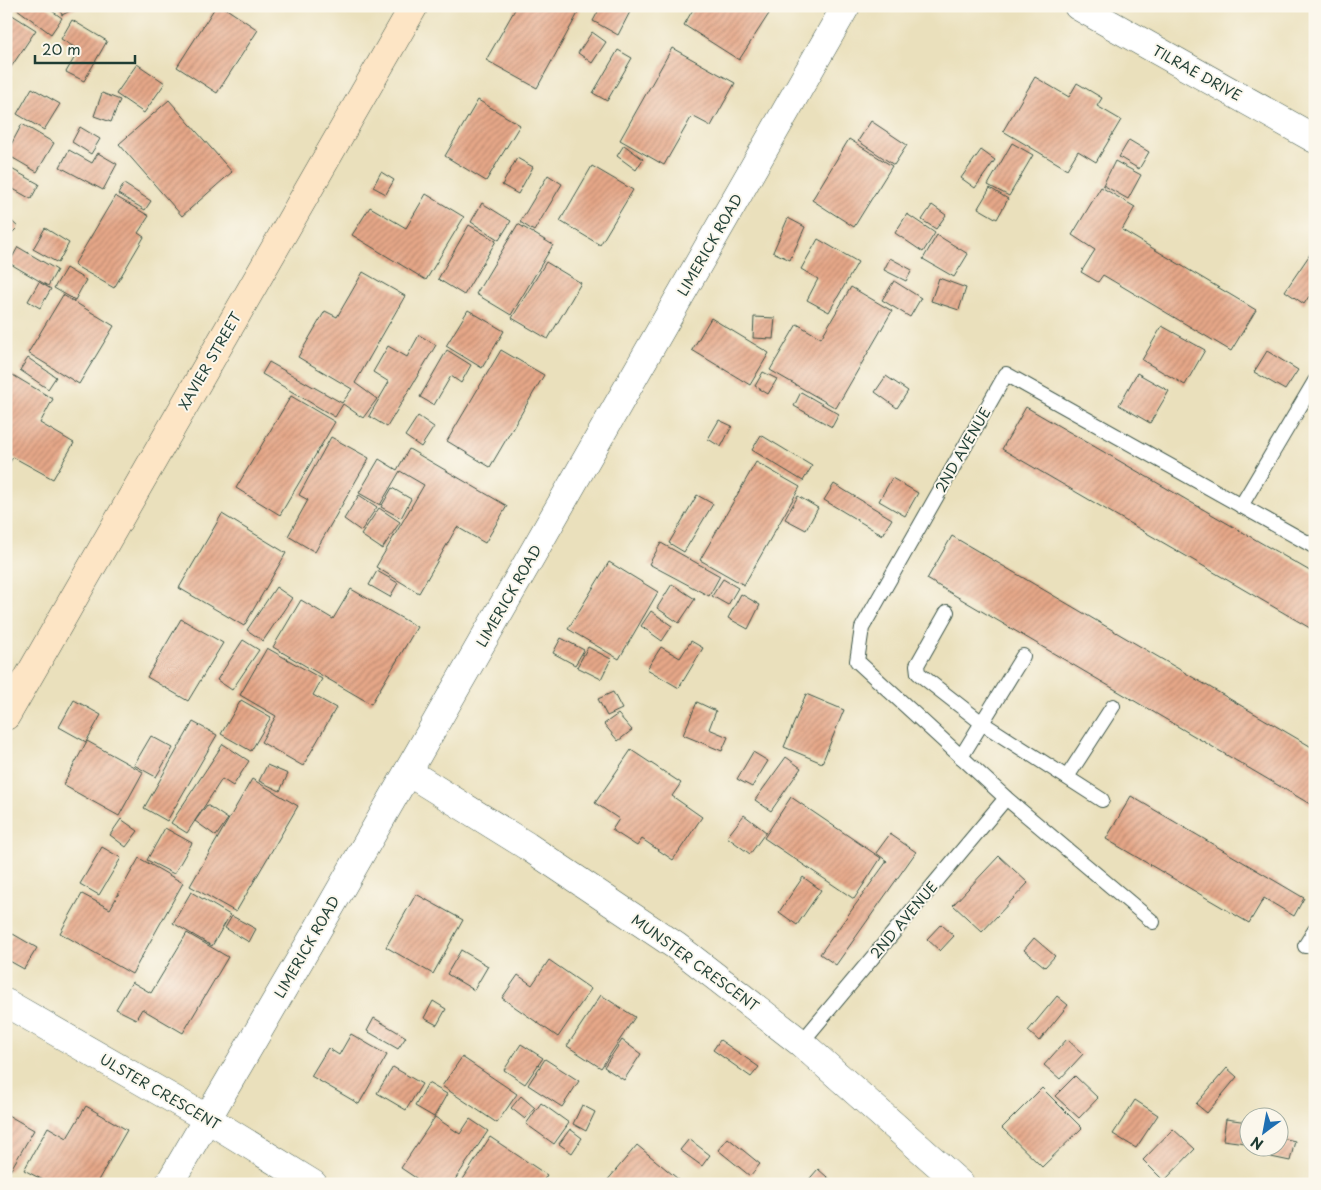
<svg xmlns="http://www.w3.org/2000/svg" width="1321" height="1190" viewBox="0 0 1321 1190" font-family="'Playpen Sans',sans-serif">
<defs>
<pattern id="building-hatch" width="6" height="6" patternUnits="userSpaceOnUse" patternTransform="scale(1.25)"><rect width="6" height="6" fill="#e6a788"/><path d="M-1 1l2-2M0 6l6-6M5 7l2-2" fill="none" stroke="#ba8970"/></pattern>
</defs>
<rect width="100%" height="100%" fill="#fbf7ec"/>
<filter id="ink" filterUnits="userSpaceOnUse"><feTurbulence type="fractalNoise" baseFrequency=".02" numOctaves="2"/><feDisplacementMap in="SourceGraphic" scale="10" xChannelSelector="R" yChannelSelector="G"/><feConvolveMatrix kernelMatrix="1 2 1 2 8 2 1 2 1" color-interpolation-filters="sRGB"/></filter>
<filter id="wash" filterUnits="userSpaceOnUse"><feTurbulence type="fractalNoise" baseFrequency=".0096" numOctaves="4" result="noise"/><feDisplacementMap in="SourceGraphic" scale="20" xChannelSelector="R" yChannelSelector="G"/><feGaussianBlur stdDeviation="1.12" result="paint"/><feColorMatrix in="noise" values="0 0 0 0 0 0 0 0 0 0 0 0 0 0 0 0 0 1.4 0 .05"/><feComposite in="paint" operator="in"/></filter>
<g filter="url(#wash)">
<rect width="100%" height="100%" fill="#eae0bc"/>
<g id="blocks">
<g fill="url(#building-hatch)">
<polygon points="13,6 45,6 62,18 51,34"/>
<polygon points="58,6 80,6 62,15"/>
<polygon points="216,6 222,6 258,30 217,93 177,67"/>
<polygon points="517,6 582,6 537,88 486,60"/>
<polygon points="601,6 633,6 618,35 593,21"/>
<polygon points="695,6 774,6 739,60 684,25"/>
<polygon points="6,11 36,30 7,73 12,77 6,86"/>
<polygon points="72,20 107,41 84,81 66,72 79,50 61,39"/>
<polygon points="592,32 606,42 592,63 578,53"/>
<polygon points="672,48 735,83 711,126 692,116 664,165 620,140"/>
<polygon points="618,50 632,58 607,101 593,93"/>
<polygon points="137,64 165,83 144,113 116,94"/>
<polygon points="1035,77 1069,97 1077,83 1102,98 1097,106 1121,120 1096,162 1078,151 1067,169 1003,131"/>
<polygon points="32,88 60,104 44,130 17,114"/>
<polygon points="102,93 120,100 111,122 94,116"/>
<polygon points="169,100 232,172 182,216 119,144"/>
<polygon points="478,100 520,125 486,181 445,156"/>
<polygon points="871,121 907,145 894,165 858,141"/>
<polygon points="22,124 54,143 37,172 6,154"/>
<polygon points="80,127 100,139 91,154 72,142"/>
<polygon points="849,139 892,166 854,227 812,200"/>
<polygon points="1129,140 1149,152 1139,169 1119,157"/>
<polygon points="1012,143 1033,155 1009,196 988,185"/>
<polygon points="624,145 643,159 636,170 617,156"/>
<polygon points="69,150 92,163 98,153 117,164 103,190 60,167"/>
<polygon points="981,150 995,160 975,188 961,178"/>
<polygon points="517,158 533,167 518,194 502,185"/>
<polygon points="1115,161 1141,175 1128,199 1103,185"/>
<polygon points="6,166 39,184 31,199 6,185"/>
<polygon points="592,166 633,190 600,245 560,221"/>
<polygon points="381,172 394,180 386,194 373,187"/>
<polygon points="548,175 562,184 534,231 520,222"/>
<polygon points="124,184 151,201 145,210 118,194"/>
<polygon points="1101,187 1135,207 1122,230 1256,310 1231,351 1103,275 1098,282 1081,272 1095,250 1072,235"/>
<polygon points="990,188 1008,199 997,219 978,208"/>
<polygon points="426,194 464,217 426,280 352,235 370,207 406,228"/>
<polygon points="115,196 149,216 138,233 144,237 114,288 74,265"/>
<polygon points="482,203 511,221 499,240 471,222"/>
<polygon points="932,205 946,215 936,229 922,220"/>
<polygon points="907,214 935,233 923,252 895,233"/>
<polygon points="6,216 18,227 6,239"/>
<polygon points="788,218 805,227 790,260 773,252"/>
<polygon points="518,224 553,245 511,315 476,294"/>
<polygon points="469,225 496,241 464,295 438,279"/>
<polygon points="45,228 69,243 58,263 33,249"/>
<polygon points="937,235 968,254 954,277 923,259"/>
<polygon points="818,239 858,262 829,312 807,300 818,279 801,269"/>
<polygon points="18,247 57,270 48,286 9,263"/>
<polygon points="1315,247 1315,287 1304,304 1285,291"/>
<polygon points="890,258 912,270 906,281 884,270"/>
<polygon points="546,262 581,283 548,339 512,318"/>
<polygon points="66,268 86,280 75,300 54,288"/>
<polygon points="363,272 405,296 355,383 377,399 363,418 343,404 335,417 262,374 269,362 342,403 352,389 298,357 325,311 337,317"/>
<polygon points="939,278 966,288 959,310 931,301"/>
<polygon points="894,281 921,298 910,317 882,300"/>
<polygon points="39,282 51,289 40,308 28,301"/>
<polygon points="851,287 892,311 836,408 770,370 797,324 821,338"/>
<polygon points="63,295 114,326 79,384 28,353"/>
<polygon points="468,310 504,331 482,368 446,346"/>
<polygon points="754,317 775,318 773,339 753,338"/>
<polygon points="711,318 769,353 750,385 692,350"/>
<polygon points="1162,326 1205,350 1185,385 1142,360"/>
<polygon points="419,335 436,345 387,427 369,416 389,382 373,372 388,346 407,357"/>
<polygon points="447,350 471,365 461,383 451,376 434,405 420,397"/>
<polygon points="501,350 544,375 490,467 447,441"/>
<polygon points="1267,351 1298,370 1285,390 1254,372"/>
<polygon points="28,358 56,377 48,389 20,370"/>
<polygon points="6,371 53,399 40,423 74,443 53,479 13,457 6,469"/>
<polygon points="763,372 777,379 768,394 755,386"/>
<polygon points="1137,373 1169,391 1150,423 1119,405"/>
<polygon points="886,376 908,391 897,408 875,392"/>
<polygon points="801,392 839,414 832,427 794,406"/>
<polygon points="291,396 335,422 280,515 236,488"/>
<polygon points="1026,407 1315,574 1315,631 1002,449"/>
<polygon points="418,416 434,427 421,447 405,436"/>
<polygon points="719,420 732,426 721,447 708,439"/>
<polygon points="761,435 812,466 803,481 752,450"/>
<polygon points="331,437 369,458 315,552 288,536 308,500 299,495"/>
<polygon points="409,449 507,506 485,543 457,527 419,593 376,567 424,485 400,471 380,505 359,493 379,459 397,470"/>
<polygon points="756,462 800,487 744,585 700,560"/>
<polygon points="892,478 918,493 905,516 879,501"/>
<polygon points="834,484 892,519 882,535 824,500"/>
<polygon points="392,488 411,499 401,518 381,507"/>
<polygon points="359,495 377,507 361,531 344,519"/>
<polygon points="697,495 713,504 684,552 669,543"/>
<polygon points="798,496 818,508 806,530 785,519"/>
<polygon points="379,508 400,522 382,549 361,535"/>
<polygon points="222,514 286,553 244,626 179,588"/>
<polygon points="952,536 1315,749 1315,807 927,579"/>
<polygon points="661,543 720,576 709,596 649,564"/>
<polygon points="609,562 658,592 619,659 568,629"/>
<polygon points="377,571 398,583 390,597 369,585"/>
<polygon points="723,579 738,588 728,605 712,596"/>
<polygon points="672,584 695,599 679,623 657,608"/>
<polygon points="276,587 292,598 263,641 247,630"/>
<polygon points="351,589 417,627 371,704 273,647 301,600 333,619"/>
<polygon points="741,594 760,605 748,629 728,618"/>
<polygon points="651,611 672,626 662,641 641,626"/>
<polygon points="181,619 223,643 188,701 147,677"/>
<polygon points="561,638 584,650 575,665 553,653"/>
<polygon points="243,640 259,650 232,690 217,680"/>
<polygon points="691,641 703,648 679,688 647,669 661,647 680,658"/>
<polygon points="588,647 611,659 601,679 577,667"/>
<polygon points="267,648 322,679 313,695 336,708 303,766 261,742 276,716 240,695"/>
<polygon points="613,692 622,709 607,716 598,699"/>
<polygon points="806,694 844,710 822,763 784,747"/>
<polygon points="74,700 101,715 86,742 59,727"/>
<polygon points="241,700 271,717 251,751 221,734"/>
<polygon points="697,702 716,711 709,729 728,737 722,751 683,735"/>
<polygon points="618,714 632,730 618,741 604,724"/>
<polygon points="193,722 217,735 167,821 144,808"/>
<polygon points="151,736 173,748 156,777 134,765"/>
<polygon points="87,741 143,772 119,816 63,785"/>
<polygon points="223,744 249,761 233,786 222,779 187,833 171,823"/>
<polygon points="631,750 681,783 672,796 702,817 673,860 642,839 637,846 612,830 619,819 595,803"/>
<polygon points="753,752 768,761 752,787 737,779"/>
<polygon points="786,757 801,768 771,811 755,800"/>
<polygon points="267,765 288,774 280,791 259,781"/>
<polygon points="252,779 298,806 236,912 190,886"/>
<polygon points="1131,796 1304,898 1294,916 1264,898 1249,923 1106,839"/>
<polygon points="791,797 881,858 854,899 764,838"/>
<polygon points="207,805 228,819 216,836 195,821"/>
<polygon points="744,815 766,832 750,854 727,837"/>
<polygon points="121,819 138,831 126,847 110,835"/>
<polygon points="165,828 192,843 174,874 147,860"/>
<polygon points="890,834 916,852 836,965 820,954 887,861 876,853"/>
<polygon points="102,847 121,858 99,895 80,884"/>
<polygon points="999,856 1028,883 982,932 953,905"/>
<polygon points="139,858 183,883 132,974 60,933 82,894 110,909"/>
<polygon points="803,877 821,890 797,925 779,912"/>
<polygon points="191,892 230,915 212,946 173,923"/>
<polygon points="416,894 463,920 433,974 386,947"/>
<polygon points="232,916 256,929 249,942 225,928"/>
<polygon points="941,924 954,936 940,951 927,939"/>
<polygon points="187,933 228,957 183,1033 142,1009 136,1019 116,1009 132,982 151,993"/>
<polygon points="13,934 37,948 24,969 6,959 6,945"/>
<polygon points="1034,938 1055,956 1045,967 1024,950"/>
<polygon points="461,950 488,966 474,990 447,974"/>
<polygon points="549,960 591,989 558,1037 502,998 518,975 532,985"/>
<polygon points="601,995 635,1017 601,1068 567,1046"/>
<polygon points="1057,996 1068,1005 1039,1041 1028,1031"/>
<polygon points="433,1001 446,1009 437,1025 424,1018"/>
<polygon points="374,1018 406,1037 398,1049 367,1031"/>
<polygon points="351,1034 387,1055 359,1104 311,1076 328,1048 339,1055"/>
<polygon points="1067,1039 1083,1054 1060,1079 1044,1065"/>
<polygon points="622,1040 641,1054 624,1080 604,1067"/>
<polygon points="720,1040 759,1067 751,1077 713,1050"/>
<polygon points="521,1044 543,1058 525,1084 504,1070"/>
<polygon points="462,1057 517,1094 497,1123 442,1086"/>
<polygon points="545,1059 579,1081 562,1107 528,1085"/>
<polygon points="393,1067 422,1084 406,1110 377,1093"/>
<polygon points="1227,1068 1237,1077 1207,1113 1196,1104"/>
<polygon points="1075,1076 1098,1098 1079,1118 1055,1096"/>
<polygon points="428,1083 447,1094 434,1117 415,1106"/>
<polygon points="1042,1088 1082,1128 1042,1167 1002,1128"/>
<polygon points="521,1096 535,1108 525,1119 511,1108"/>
<polygon points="1135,1100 1158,1115 1136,1148 1113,1134"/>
<polygon points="541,1103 569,1123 554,1144 526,1124"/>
<polygon points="582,1105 595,1112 586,1131 573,1124"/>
<polygon points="86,1106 127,1130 96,1184 40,1184 43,1180 24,1170 48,1127 67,1138"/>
<polygon points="6,1114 34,1130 10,1171 6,1169"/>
<polygon points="435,1117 460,1134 470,1119 488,1131 452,1184 425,1184 401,1168"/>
<polygon points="1226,1119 1248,1122 1245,1143 1223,1140"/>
<polygon points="570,1129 582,1138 572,1153 559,1144"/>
<polygon points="1173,1129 1195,1149 1164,1181 1143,1160"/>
<polygon points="490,1137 547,1175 541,1184 460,1184"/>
<polygon points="1278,1137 1295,1141 1290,1161 1271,1157 1274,1148 1278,1148"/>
<polygon points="728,1138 760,1164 750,1176 718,1150"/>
<polygon points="689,1139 710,1155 702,1166 680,1150"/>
<polygon points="637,1145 684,1184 606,1182"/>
<polygon points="818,1169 835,1184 805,1184"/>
</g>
</g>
</g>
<g filter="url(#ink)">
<use href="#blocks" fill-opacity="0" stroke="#3d5548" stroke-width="1"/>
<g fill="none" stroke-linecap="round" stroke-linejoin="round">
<g stroke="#3d5548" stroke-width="16">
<g id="lane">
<polyline points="1241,506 1315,381"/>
<polyline points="947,612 917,665 918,673 982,723 1102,800"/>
<polyline points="961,757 1023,656"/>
<polyline points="1067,777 1113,706"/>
<polyline points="1153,922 1006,798 857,661 862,628 1006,374 1315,547"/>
<polyline points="1305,946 1315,930"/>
<polyline points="801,1043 1006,798"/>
</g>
</g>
<g stroke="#3d5548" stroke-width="29">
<g id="street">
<polyline points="1078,6 1315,139"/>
<polyline points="408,772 527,846 676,946 801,1043 960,1184"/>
<polyline points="6,1003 206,1118 313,1184"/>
<polyline points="169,1184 315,934 846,6"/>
</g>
</g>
<g stroke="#3d5548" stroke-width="29">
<polyline id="secondary" points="6,716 414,6"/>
</g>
<use href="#lane" stroke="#fff" stroke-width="14"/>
<use href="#street" stroke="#fff" stroke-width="28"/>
<use href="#secondary" stroke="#fde5c5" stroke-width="28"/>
</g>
</g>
<g text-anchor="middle" stroke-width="4" stroke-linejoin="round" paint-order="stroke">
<g font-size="14" fill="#1f3d34" stroke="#fbf7ec">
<text transform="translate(1197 73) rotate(29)" y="5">TILRAE DRIVE</text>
<text transform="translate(710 245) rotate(-60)" y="5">LIMERICK ROAD</text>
<text transform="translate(210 361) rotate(-60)" y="5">XAVIER STREET</text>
<text transform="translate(963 450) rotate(-60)" y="5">2ND AVENUE</text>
<text transform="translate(509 596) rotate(-60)" y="5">LIMERICK ROAD</text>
<text transform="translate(904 920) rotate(-50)" y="5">2ND AVENUE</text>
<text transform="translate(307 947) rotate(-60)" y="5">LIMERICK ROAD</text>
<text transform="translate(695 963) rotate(36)" y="5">MUNSTER CRESCENT</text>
<text transform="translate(160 1092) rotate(30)" y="5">ULSTER CRESCENT</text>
</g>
</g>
<rect width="1321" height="1190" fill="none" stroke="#fbf7ec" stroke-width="25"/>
<g transform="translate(1264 1132) rotate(212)"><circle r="24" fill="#fbf7ec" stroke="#a3ada2"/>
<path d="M0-4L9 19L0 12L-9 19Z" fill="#1f6fb2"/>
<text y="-8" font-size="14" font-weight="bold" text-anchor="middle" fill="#1f3d34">N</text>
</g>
<path d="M35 55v8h100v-8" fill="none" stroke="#1f3d34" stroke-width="2.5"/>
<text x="42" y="55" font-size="15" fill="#1f3d34" stroke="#fbf7ec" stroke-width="4" paint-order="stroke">20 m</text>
</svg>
